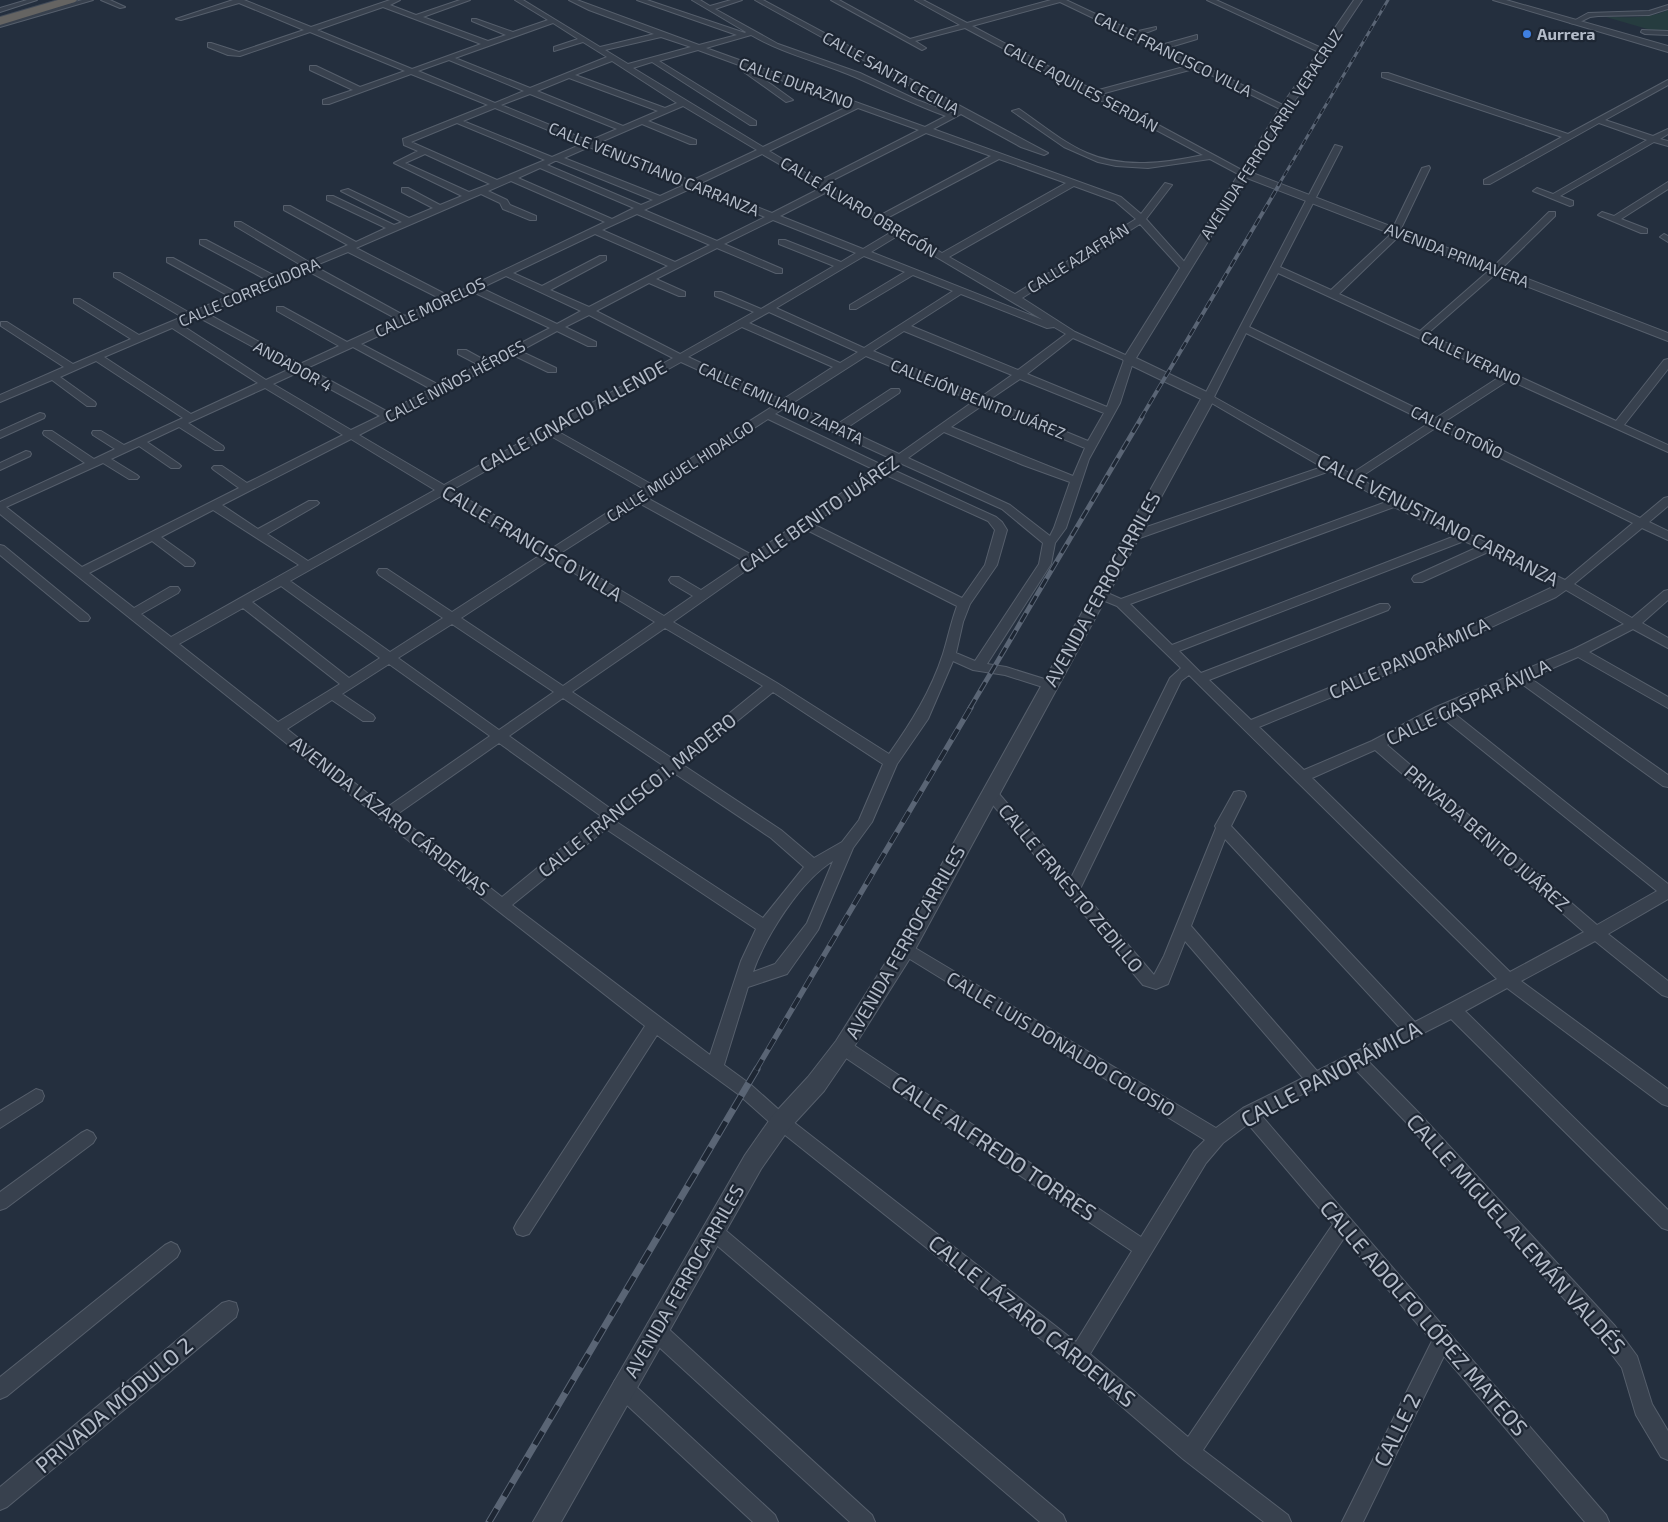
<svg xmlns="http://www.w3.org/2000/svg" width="1668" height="1522" viewBox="0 0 1668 1522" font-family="'Exo 2',sans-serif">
<rect width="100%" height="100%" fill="#242f3e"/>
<path fill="#263c3f" d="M 1668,10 L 1668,35 L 1606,17 C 1626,17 1650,19 1668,10 Z"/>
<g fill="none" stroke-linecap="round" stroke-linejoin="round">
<g stroke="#565f6c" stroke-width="2">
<g id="minor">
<polygon points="27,0 37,0 0,12 0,8"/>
<polygon points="82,0 93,0 0,27 0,23"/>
<polygon points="101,0 110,0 125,7 120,8"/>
<path d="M 233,0 L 244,0 L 311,27 L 390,0 L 400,0 L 390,5 L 416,15 L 460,0 L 470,0 L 423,17 L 488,41 L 506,35 L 472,21 L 472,19 L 476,19 L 513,32 L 548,20 L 515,0 L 523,0 L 600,47 L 654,34 L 589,10 L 569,0 L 577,0 L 699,45 L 737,35 L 637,0 L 647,0 L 745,33 L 746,32 L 692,0 L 700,0 L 710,6 L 731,0 L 742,0 L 715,9 L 778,44 L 860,73 L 917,100 L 952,113 L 957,112 L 755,0 L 763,0 L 1048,153 L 1044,155 L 1021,147 L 961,114 L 933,129 L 1121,197 L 1141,214 L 1165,183 L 1172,185 L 1146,219 L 1188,266 L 1188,270 L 1182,270 L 1140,224 L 1022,298 L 1075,332 L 1134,359 L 1120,403 L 1089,459 L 1066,528 L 1055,543 L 1051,564 L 987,664 L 1006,667 L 1054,682 L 1056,685 L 1054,688 L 1049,689 L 1005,675 L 973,670 L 953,661 L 928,719 L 897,764 L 872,822 L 853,848 L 818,930 L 787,974 L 748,987 L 724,1065 L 750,1084 L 787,1117 L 1076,1342 L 1132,1251 L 837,1052 L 835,1047 L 837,1042 L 843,1040 L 849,1042 L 1141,1237 L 1194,1151 L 1205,1140 L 900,953 L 897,949 L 900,945 L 905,943 L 910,945 L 1216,1128 L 1243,1108 L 1303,1078 L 1185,941 L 1168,984 L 1156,989 L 1143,985 L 983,793 L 985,789 L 990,788 L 995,789 L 1071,878 L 1170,678 L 1181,668 L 1117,606 L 1095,597 L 1093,594 L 1095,591 L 1103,591 L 1121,599 L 1386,502 L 1330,471 L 1134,540 L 1130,541 L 1124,537 L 1126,534 L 1322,467 L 1203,398 L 1335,145 L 1342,147 L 1280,267 L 1331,290 L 1389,236 L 1422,168 L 1429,166 L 1430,168 L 1396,239 L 1339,294 L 1420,331 L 1493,267 L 1549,212 L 1555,212 L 1555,216 L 1499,271 L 1427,334 L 1616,421 L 1664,360 L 1668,359 L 1668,369 L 1624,425 L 1668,445 L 1668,452 L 1509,380 L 1444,422 L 1640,518 L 1664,498 L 1668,497 L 1668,506 L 1649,522 L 1668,531 L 1668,540 L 1642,528 L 1574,584 L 1632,618 L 1664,591 L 1668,590 L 1668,600 L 1642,623 L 1668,638 L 1668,648 L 1633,629 L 1589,652 L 1668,697 L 1668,708 L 1578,657 L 1530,678 L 1668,775 L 1668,787 L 1663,786 L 1519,682 L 1451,711 L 1668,884 L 1668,899 L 1608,934 L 1668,981 L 1668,997 L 1662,995 L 1595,941 L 1521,981 L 1668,1089 L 1668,1106 L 1662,1104 L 1507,988 L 1465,1011 L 1668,1210 L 1668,1230 L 1662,1228 L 1451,1019 L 1368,1061 L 1417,1111 L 1615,1326 L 1637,1356 L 1652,1404 L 1668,1431 L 1668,1460 L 1661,1457 L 1636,1415 L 1622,1368 L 1601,1340 L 1405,1121 L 1354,1068 L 1261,1115 L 1606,1515 L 1609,1522 L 1585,1522 L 1444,1356 L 1363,1522 L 1342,1522 L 1432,1341 L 1344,1238 L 1203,1450 L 1288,1515 L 1291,1522 L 1264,1522 L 1183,1459 L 1071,1363 L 775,1127 L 738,1094 L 657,1035 L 529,1234 L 523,1236 L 517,1234 L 514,1228 L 517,1222 L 645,1026 L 381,819 L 0,514 L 0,502 L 85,463 L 44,435 L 43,433 L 44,431 L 52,431 L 94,459 L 115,449 L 93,435 L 92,433 L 93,431 L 101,431 L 124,445 L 183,418 L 96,361 L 60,377 L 95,402 L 96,404 L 95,406 L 87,406 L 52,380 L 0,402 L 0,395 L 64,367 L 1,326 L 1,322 L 7,322 L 73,364 L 131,339 L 74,303 L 74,299 L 80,299 L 139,335 L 182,317 L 114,277 L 114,273 L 120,273 L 190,313 L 229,296 L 167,262 L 167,258 L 173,258 L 237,293 L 267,280 L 200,244 L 200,240 L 206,240 L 275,276 L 301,265 L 235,226 L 235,222 L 241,222 L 309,262 L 348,245 L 284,210 L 284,206 L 290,206 L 356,242 L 386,228 L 327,200 L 327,196 L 333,196 L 394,225 L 402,222 L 341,191 L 348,189 L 409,218 L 433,208 L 402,192 L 402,188 L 408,188 L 440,205 L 462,196 L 394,163 L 418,151 L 404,145 L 403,139 L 488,105 L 411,74 L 329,104 L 323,104 L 323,100 L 353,90 L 310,70 L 310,66 L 316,66 L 360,87 L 405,71 L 310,32 L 240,56 L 228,55 L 208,47 L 208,43 L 211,43 L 239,52 L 304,30 L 239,3 L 181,20 L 176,19 ZM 383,7 L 481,44 L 412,69 L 317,30 ZM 553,23 L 578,39 L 554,47 L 554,51 L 583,42 L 607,57 L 530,88 L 455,58 ZM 751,35 C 784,54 820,62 855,77 C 885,90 915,105 946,116 L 925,127 L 706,48 ZM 661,37 L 691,47 L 628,64 L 605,50 ZM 698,50 L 747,68 L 744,68 L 744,72 L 786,102 L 793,100 L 750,69 L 851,105 L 763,147 L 633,68 L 652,62 L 750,125 L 756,125 L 756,121 L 659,61 ZM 449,60 L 524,91 L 495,103 L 418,71 ZM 612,61 L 677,103 L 665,108 L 575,75 ZM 569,78 L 658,111 L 623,126 L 537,91 ZM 530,94 L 617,129 L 589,141 L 501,105 ZM 683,106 L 757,150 L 691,181 L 596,144 L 642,124 L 690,144 L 696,144 L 696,140 L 648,121 ZM 495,108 L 582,144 L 552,157 L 463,121 ZM 858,108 L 919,130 L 819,181 L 769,151 ZM 457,123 L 545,160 L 497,180 L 411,142 ZM 926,133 L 991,156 L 879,216 L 825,184 ZM 589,147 L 684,185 L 660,196 L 564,158 ZM 425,154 L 490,184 L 469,192 L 405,163 ZM 762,154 L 821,188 L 772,213 L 699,184 ZM 999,159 L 1066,183 L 942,253 L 885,219 ZM 555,161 L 557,161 L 653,200 L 641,205 L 547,165 ZM 540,168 L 634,208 L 612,219 L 518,178 ZM 511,181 L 605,222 L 473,285 L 468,285 L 467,288 L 449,296 L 356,248 L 481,194 L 500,203 L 503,209 L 530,220 L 536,220 L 536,216 L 510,205 L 507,200 L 488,191 ZM 1074,186 L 1115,201 L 1136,219 L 1015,294 L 949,257 ZM 692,188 L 765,217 L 717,241 L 644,210 ZM 827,192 L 893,231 L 863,249 L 780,216 ZM 637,214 L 710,245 L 675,262 L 602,230 ZM 773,220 L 856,253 L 841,262 L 785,240 L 779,240 L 779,244 L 834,266 L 761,309 L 721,292 L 715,292 L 715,296 L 754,312 L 680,354 L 596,311 L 649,283 L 679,296 L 685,296 L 685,292 L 656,279 L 717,248 L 776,273 L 782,273 L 782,269 L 724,244 ZM 595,234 L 668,266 L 589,307 L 550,290 L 606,260 L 606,256 L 600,256 L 542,286 L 513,273 ZM 899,235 L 1043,320 L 871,252 ZM 348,252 L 441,299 L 405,316 L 314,266 ZM 864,256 L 905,272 L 850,305 L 850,309 L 856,309 L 913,275 L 953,291 L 864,348 L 776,308 ZM 306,270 L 397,319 L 347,342 L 283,307 L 277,307 L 277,311 L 339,346 L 300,364 L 206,313 ZM 1278,273 L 1501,376 L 1436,418 L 1249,327 ZM 506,276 L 581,311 L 557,324 L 481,288 ZM 473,292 L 550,328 L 486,361 L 466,350 L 458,350 L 458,354 L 479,365 L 439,385 L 361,344 ZM 961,294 L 1047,328 L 1054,327 L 1066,334 L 1018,370 L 911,326 ZM 769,312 L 858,352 L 840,363 L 749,323 ZM 589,315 L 673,358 L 444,485 L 359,435 L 513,355 L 548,372 L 556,372 L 556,368 L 520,351 L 557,331 L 588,346 L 596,346 L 596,342 L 565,327 ZM 198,317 L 292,368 L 266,380 L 180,324 ZM 742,327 L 833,367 L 782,400 L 688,357 ZM 172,328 L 258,383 L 191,414 L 104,357 ZM 904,331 L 1012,375 L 981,397 L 873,351 ZM 1246,333 L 1429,423 L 1351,474 L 1214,397 ZM 1073,338 L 1124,360 L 1107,407 L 1027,374 ZM 353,347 L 431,389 L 388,412 L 307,368 ZM 866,356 L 974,401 L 899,454 L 845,429 L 899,393 L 900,391 L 899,389 L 891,389 L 836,425 L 791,404 ZM 681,362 L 775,405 L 651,484 L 557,431 ZM 299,372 L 380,416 L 351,430 L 273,384 ZM 1020,379 L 1104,413 L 1088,441 L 989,400 ZM 265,388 L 343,435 L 247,483 L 222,466 L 214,466 L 212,468 L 214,470 L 239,488 L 82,567 L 6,507 L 103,463 L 129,479 L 137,479 L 139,477 L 137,475 L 111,459 L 139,446 L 171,468 L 179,468 L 181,466 L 179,464 L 147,442 L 179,427 L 215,450 L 223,450 L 224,448 L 223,446 L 188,423 ZM 983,405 L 1085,448 L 1073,476 L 951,427 ZM 783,409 L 892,459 L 882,465 L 775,414 ZM 768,419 L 875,470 L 752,555 L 647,498 ZM 1437,427 L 1633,523 L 1565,580 L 1399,501 L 1359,478 ZM 944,432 L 1023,465 L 1070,482 L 1054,528 L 1050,536 L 1010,505 L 908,458 ZM 549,435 L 644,489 L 551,549 L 452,490 ZM 351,439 L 435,490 L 308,561 L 267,534 L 317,505 L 319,503 L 317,501 L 309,501 L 258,529 L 222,505 ZM 900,463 L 1002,509 L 1043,543 L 1039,564 L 975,661 L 956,653 L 963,622 L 970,604 L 997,565 L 1007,530 L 1002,522 L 996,517 L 891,469 ZM 884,474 L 988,521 L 995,530 L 985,565 L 962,598 L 813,524 ZM 443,495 L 542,554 L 452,612 L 387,569 L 379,569 L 377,572 L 379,575 L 443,618 L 390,652 L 290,581 ZM 639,503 L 744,561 L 701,590 L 679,577 L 671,577 L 669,580 L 671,583 L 693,596 L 664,616 L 559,554 ZM 1394,507 L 1455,536 L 1172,645 L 1130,604 ZM 213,510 L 299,565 L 171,637 L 141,614 L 178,593 L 180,590 L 178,587 L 170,587 L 134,608 L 89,573 L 152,541 L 185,566 L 193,566 L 195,563 L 193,560 L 161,537 ZM 805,529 L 957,606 C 951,622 948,638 943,654 C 931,691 911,723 889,754 L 777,683 L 673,622 ZM 1464,541 L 1478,547 L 1414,576 L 1412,579 L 1414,582 L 1422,582 L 1488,552 L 1557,585 L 1402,658 L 1251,720 L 1209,680 L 1388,610 L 1390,607 L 1388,604 L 1380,604 L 1201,673 L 1179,651 ZM 551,559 L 655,622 L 563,686 L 461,618 ZM 281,586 L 380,658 L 349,678 L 252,602 ZM 1566,590 L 1624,624 L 1574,649 L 1436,707 L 1372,741 L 1304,770 L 1259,727 L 1412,664 L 1556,597 ZM 243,608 L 340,684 L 278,722 L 179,644 ZM 452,624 L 554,692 L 499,730 L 398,658 ZM 665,628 L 763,686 L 673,759 L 572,692 ZM 389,664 L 490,736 L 386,808 L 287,729 L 332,700 L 363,721 L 373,721 L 375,718 L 373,715 L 342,694 ZM 1189,675 L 1497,979 L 1415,1022 L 1231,826 L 1246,796 L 1244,792 L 1239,791 L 1234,792 L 1215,826 L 1216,828 L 1164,956 L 1154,975 L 1080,889 L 1181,681 ZM 773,692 L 883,764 L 859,820 L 842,842 L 814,858 L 781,830 L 683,765 ZM 563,698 L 664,766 L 611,809 L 509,736 ZM 1440,716 L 1657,891 L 1597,925 L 1387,745 ZM 499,743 L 601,816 L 502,897 L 396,815 ZM 1375,750 L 1584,932 L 1510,972 L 1312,778 ZM 674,773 L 771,838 L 804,867 L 763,918 L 615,821 ZM 606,829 L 756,929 L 741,961 L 710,1055 L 512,905 ZM 1225,839 L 1401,1029 L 1317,1071 L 1191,926 ZM 833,861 L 807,923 L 775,964 L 753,972 C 765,937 801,880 833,861 ZM 1248,1124 L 1333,1224 L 1188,1437 L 1090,1354 L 1206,1163 L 1223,1143 Z"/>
<path d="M 831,0 L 839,0 L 910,39 L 960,25 L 915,0 L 923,0 L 967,23 L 1051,0 L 1066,0 L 1134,32 L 1156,27 L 1156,29 L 1140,35 L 1161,45 L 1197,35 L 1197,39 L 1167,48 L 1289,108 L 1282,110 L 1197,68 L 1101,94 L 1249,174 L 1242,176 L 1210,159 L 1148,168 L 1116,166 L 1098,162 L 1064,147 L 1012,111 L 1019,109 C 1041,124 1062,142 1087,153 C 1123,169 1166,163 1203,155 L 965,28 L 915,41 L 926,48 L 922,50 ZM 1060,2 L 1191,65 L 1095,91 L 972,26 Z"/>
<polygon points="1207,0 1216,0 1328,51 1321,53"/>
<polygon points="1668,5 1668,9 1649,15 1598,16 1590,17 1576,24 1570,23 1588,13 1649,11"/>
<polygon points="1642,30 1668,31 1668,35 1645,34 1641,32"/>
<polygon points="1382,73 1388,73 1568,134 1668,80 1668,85 1605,120 1653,136 1668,129 1668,134 1660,139 1668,141 1668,146 1654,142 1560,196 1573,201 1573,205 1570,206 1533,191 1537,188 1553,194 1647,140 1599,123 1490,184 1484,184 1484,180 1562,137 1382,77"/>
<polygon points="1668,182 1668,189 1621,219 1647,229 1647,233 1641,233 1598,215 1602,212 1614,216"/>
<polygon points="1664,234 1668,236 1668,242 1660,237"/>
<polygon points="40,413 44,414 45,416 44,418 0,438 0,431"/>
<polygon points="26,451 30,452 31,454 30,456 0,470 0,463"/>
<polygon points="0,545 4,546 88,615 90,618 88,621 80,621 0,555"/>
<polygon points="36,1089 42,1091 44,1096 42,1101 0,1128 0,1111"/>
<polygon points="87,1130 93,1133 96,1138 93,1143 6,1208 0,1210 0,1192 81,1133"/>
<polygon points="712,1221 718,1224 1063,1515 1066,1522 1040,1522 706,1236 703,1230 706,1224"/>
<polygon points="171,1242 177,1245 180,1251 177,1257 7,1396 0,1399 0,1377 165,1245"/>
<polygon points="229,1301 236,1303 238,1310 236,1317 7,1507 0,1510 0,1487 222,1303"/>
<polygon points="655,1321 662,1323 872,1515 875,1522 850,1522 648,1337 646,1330 648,1323"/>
<polygon points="622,1377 629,1380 775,1515 778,1522 753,1522 615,1394 612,1387 615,1380"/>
</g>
</g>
<g stroke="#565f6c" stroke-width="2">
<g id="tertiary">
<polygon points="1354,0 1362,0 1290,108 1250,172 1668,333 1668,341 1247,178 1136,358 1213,395 1215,398 912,955 850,1053 824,1091 789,1129 761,1169 561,1522 533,1522 745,1155 773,1115 808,1077 836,1041 898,943 1201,399 1124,362 1123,359 1280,108"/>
<polygon points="1493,0 1506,0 1668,46 1668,52"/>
</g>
</g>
<g stroke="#434c59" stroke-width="2">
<polygon id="trunk" points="58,0 77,0 75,2 0,25 0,17"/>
</g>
<use href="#minor" fill="#38414e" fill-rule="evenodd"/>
<use href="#tertiary" fill="#38414e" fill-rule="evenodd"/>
<use href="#trunk" fill="#656462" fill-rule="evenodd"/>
<g stroke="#5a6575" stroke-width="3">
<polyline id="rail-far4" points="1278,186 1388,0"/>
</g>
<g stroke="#5a6575" stroke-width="4">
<polyline id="rail-far3" points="1141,418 1279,185"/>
</g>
<g stroke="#5a6575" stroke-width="5">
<polyline id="rail-far2" points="970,708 1142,417"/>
</g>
<g stroke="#5a6575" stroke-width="5.5">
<polyline id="rail-far1" points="756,1070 971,707"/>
</g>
<g stroke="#5a6575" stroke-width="7">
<polyline id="rail" points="489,1522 757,1069"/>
</g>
<use href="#rail-far4" stroke="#1d2633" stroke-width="2" stroke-dasharray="6" stroke-linecap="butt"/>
<use href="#rail-far3" stroke="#1d2633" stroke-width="2.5" stroke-dasharray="8" stroke-linecap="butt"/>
<use href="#rail-far2" stroke="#1d2633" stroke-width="3" stroke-dasharray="10" stroke-linecap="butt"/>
<use href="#rail-far1" stroke="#1d2633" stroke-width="4" stroke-dasharray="12" stroke-linecap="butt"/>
<use href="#rail" stroke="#1d2633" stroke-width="5" stroke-dasharray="15" stroke-linecap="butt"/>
</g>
<circle fill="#3f7fe0" stroke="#1d2633" stroke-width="2" cx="1527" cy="34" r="5"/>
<g text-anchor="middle" stroke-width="4.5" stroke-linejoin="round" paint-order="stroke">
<g font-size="16" font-weight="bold" fill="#b4bcc9" stroke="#1d2633" text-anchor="start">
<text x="1537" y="40">Aurrera</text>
</g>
<g font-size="16" fill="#b4bcc9" stroke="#1d2633">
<text transform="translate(1173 54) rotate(26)" y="6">CALLE FRANCISCO VILLA</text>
<text transform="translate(891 73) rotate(29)" y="6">CALLE SANTA CECILIA</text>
<text transform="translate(796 83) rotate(20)" y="6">CALLE DURAZNO</text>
<text transform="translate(1081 87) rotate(28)" y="6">CALLE AQUILES SERDÁN</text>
<text transform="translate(1271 134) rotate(-57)" y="6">AVENIDA FERROCARRIL VERACRUZ</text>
<text transform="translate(654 169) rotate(22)" y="6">CALLE VENUSTIANO CARRANZA</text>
<text transform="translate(859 207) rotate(31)" y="6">CALLE ÁLVARO OBREGÓN</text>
<text transform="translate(1457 255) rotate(21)" y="6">AVENIDA PRIMAVERA</text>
<text transform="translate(1078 258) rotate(-32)" y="6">CALLE AZAFRÁN</text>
<text transform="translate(249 292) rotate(-23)" y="6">CALLE CORREGIDORA</text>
<text transform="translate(430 307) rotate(-25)" y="6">CALLE MORELOS</text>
<text transform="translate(1471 358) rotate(25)" y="6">CALLE VERANO</text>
<text transform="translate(293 366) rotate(29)" y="6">ANDADOR 4</text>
<text transform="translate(455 381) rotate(-28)" y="6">CALLE NIÑOS HÉROES</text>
<text transform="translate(978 399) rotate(22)" y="6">CALLEJÓN BENITO JUÁREZ</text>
<text transform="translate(781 403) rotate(24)" y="6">CALLE EMILIANO ZAPATA</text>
<text transform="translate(1457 432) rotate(26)" y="6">CALLE OTOÑO</text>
<text transform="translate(680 471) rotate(-33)" y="6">CALLE MIGUEL HIDALGO</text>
</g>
<g font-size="19" fill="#b4bcc9" stroke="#1d2633">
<text transform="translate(573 416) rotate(-29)" y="7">CALLE IGNACIO ALLENDE</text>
<text transform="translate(819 514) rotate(-35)" y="7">CALLE BENITO JUÁREZ</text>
<text transform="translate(1438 520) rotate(27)" y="7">CALLE VENUSTIANO CARRANZA</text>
<text transform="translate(532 543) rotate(31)" y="7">CALLE FRANCISCO VILLA</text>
<text transform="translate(1102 589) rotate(-61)" y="7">AVENIDA FERROCARRILES</text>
<text transform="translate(1409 658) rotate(-24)" y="7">CALLE PANORÁMICA</text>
<text transform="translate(1468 702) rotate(-25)" y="7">CALLE GASPAR ÁVILA</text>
<text transform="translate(637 795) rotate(-39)" y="7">CALLE FRANCISCO I. MADERO</text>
<text transform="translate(390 816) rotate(38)" y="7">AVENIDA LÁZARO CÁRDENAS</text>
<text transform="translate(1487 838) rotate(41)" y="7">PRIVADA BENITO JUÁREZ</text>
<text transform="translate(1071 888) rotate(50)" y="7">CALLE ERNESTO ZEDILLO</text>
<text transform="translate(905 942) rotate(-60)" y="7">AVENIDA FERROCARRILES</text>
<text transform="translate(1061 1044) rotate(31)" y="7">CALLE LUIS DONALDO COLOSIO</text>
<text transform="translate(684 1281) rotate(-60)" y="7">AVENIDA FERROCARRILES</text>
</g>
<g font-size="22" fill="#b4bcc9" stroke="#1d2633">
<text transform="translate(1331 1074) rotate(-28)" y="8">CALLE PANORÁMICA</text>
<text transform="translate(994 1148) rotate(34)" y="8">CALLE ALFREDO TORRES</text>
<text transform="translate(1516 1234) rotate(48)" y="8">CALLE MIGUEL ALEMÁN VALDÉS</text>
<text transform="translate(1424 1318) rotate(49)" y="8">CALLE ADOLFO LÓPEZ MATEOS</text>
<text transform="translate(1032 1321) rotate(39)" y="8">CALLE LÁZARO CÁRDENAS</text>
<text transform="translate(114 1405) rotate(-40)" y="8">PRIVADA MÓDULO 2</text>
<text transform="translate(1397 1430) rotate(-64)" y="8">CALLE 2</text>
</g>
</g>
</svg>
